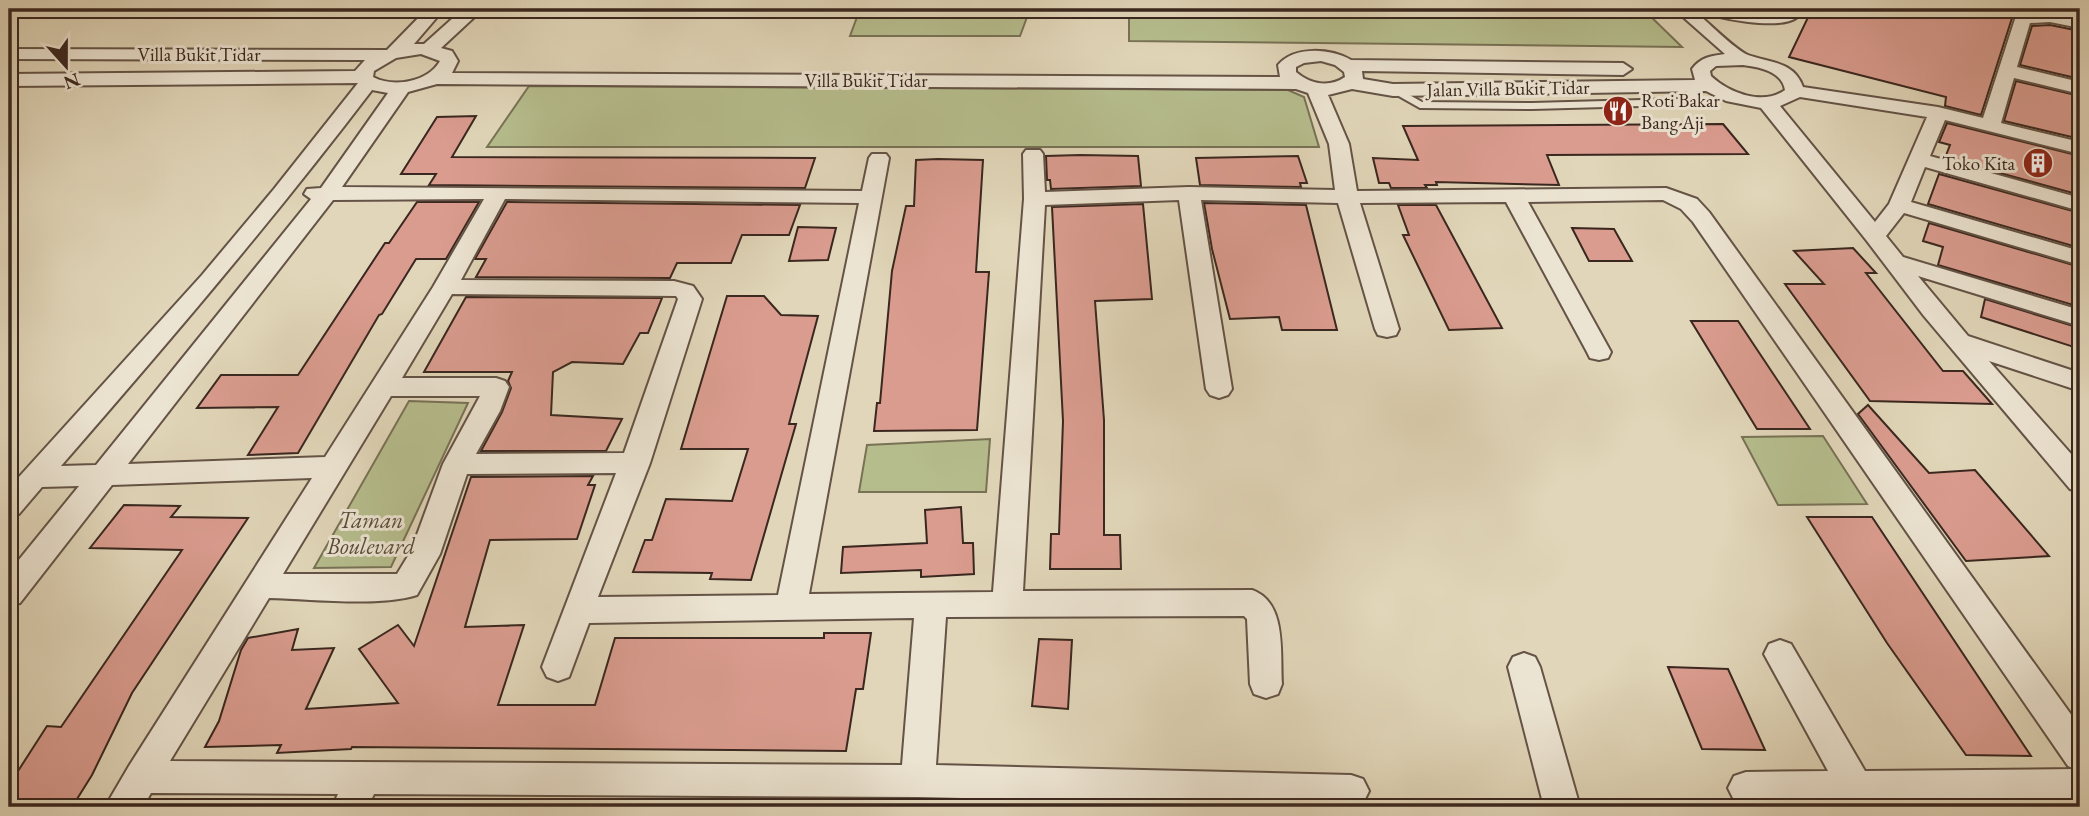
<svg xmlns="http://www.w3.org/2000/svg" width="2089" height="816" viewBox="0 0 2089 816" font-family="'EB Garamond',serif">
<rect width="100%" height="100%" fill="#e1d6b9"/>
<filter id="stains"><feTurbulence type="fractalNoise" baseFrequency=".00286" numOctaves="4"/><feColorMatrix values="0 0 0 0 .2 0 0 0 0 .09 0 0 0 0 .02 0 0 0 .5 -.17"/></filter>
<radialGradient id="worn" r=".72"><stop offset=".6" stop-color="#630" stop-opacity="0"/><stop offset="1" stop-color="#630" stop-opacity=".3"/></radialGradient>
<g fill="#b6bd8d" stroke="#787256" stroke-width="2">
<polygon points="860,9 1030,9 1020,36 850,36"/>
<polygon points="1129,9 1643,9 1682,47 1129,41"/>
<polygon points="529,86 1288,90 1304,97 1319,147 487,147"/>
<polygon points="409,401 468,403 391,567 314,568"/>
<polygon points="1823,436 1867,504 1778,505 1742,437"/>
<polygon points="990,439 986,492 859,492 867,445"/>
</g>
<g fill="#da9c8f" stroke="#3a271f" stroke-width="2">
<polygon points="1812,9 2023,9 2013,15 1981,115 1945,106 1946,97 1789,57"/>
<polygon points="2050,25 2080,31 2080,79 2020,65 2032,26"/>
<polygon points="2016,81 2080,96 2080,139 2004,121"/>
<polygon points="476,116 452,157 815,158 805,188 429,185 436,174 401,174 437,117"/>
<polygon points="1947,123 2080,156 2080,195 1945,158 1950,145 1939,142"/>
<polygon points="1723,124 1748,154 1547,155 1559,185 1436,182 1437,185 1425,185 1427,188 1391,188 1389,183 1379,183 1373,158 1418,160 1403,126"/>
<polygon points="1080,155 1138,156 1141,186 1051,189 1050,180 1047,180 1046,156"/>
<polygon points="1298,156 1307,183 1300,183 1301,187 1200,185 1196,158"/>
<polygon points="938,159 983,160 976,272 989,272 977,430 874,431 877,403 880,403 892,271 906,206 914,206 916,160"/>
<polygon points="1939,174 2080,213 2080,248 1928,204"/>
<polygon points="417,202 479,202 446,259 416,259 382,314 379,315 298,453 248,455 278,407 197,408 221,375 298,375 385,243 389,243"/>
<polygon points="507,202 800,205 789,235 742,235 731,263 677,263 670,278 476,277 486,259 475,259"/>
<polygon points="1204,203 1306,205 1337,330 1282,330 1279,317 1230,319 1212,249"/>
<polygon points="1143,204 1152,299 1095,301 1104,420 1104,535 1120,535 1121,569 1050,569 1051,534 1059,534 1063,421 1052,207"/>
<polygon points="1398,205 1436,205 1502,328 1449,330 1403,235 1409,235"/>
<polygon points="1929,223 2080,267 2080,307 1938,265 1943,247 1923,241"/>
<polygon points="798,227 836,228 828,260 789,261"/>
<polygon points="1572,228 1614,229 1632,261 1589,261"/>
<polygon points="1853,248 1876,273 1866,273 1943,371 1963,371 1992,404 1870,401 1785,284 1824,284 1794,251"/>
<polygon points="727,296 764,296 781,315 818,316 789,424 796,424 751,580 710,579 712,573 633,572 645,540 652,540 666,499 732,501 748,449 681,449"/>
<polygon points="466,297 662,298 648,333 640,333 623,364 572,362 553,372 551,415 622,419 606,451 481,451 502,412 511,388 508,381 512,372 424,372"/>
<polygon points="1985,299 2080,328 2080,349 1981,317"/>
<polygon points="1691,321 1738,321 1810,429 1757,429"/>
<polygon points="1868,405 1929,473 1975,470 2049,556 1966,561 1858,414"/>
<polygon points="593,476 588,485 595,485 577,539 490,540 465,627 524,625 498,705 595,705 615,638 824,638 824,633 871,633 863,689 856,689 846,751 352,747 351,749 277,753 281,745 205,747 219,721 241,650 248,638 298,629 292,650 334,648 306,709 398,703 359,649 398,625 414,646 471,477"/>
<polygon points="124,505 180,506 171,517 248,518 132,693 92,775 72,807 9,807 9,785 47,726 61,727 182,550 90,548"/>
<polygon points="961,507 963,543 973,543 974,574 921,577 921,570 841,573 843,547 927,543 925,510"/>
<polygon points="1807,517 1872,517 2031,756 1966,755 1887,643"/>
<polygon points="1039,639 1072,640 1068,709 1032,706"/>
<polygon points="1668,667 1728,669 1765,750 1702,749"/>
</g>
<g fill="none" stroke-linecap="round" stroke-linejoin="round">
<g stroke="#645346" stroke-width="4">
<g id="service">
<path d="M 1696,9 C 1722,8 1775,30 1794,9 L 1804,9 C 1803,10 1797,17 1796,18 C 1779,30 1714,19 1696,9 Z"/>
<polygon points="1691,82 1696,85 1697,98 1679,105 1532,109 1420,108 1388,90 1397,88 1422,102 1532,103 1678,99 1687,96 1686,85"/>
</g>
</g>
<g stroke="#645346" stroke-width="4">
<g id="minor">
<path d="M 427,9 L 444,9 L 414,44 L 424,44 L 463,9 L 483,9 L 441,48 L 452,51 L 458,61 L 452,73 L 1280,77 L 1278,65 C 1294,46 1330,48 1351,60 L 1623,63 L 1632,69 L 1623,75 L 1362,71 L 1363,79 L 1393,84 L 1695,80 L 1692,69 C 1701,57 1711,56 1725,54 L 1674,9 L 1692,9 C 1705,19 1735,50 1748,55 C 1770,63 1794,61 1803,87 L 1938,107 L 1983,118 L 2016,16 L 2042,11 L 2080,18 L 2080,28 L 2050,22 L 2030,23 L 2017,67 L 2080,82 L 2080,94 L 2014,78 L 2001,123 L 2080,142 L 2080,154 L 1945,120 L 1930,156 L 2080,198 L 2080,211 L 1925,167 L 1911,202 L 2080,251 L 2080,265 L 1904,213 L 1886,236 L 1903,257 L 2080,310 L 2080,326 L 1918,276 L 1968,336 L 2080,373 L 2080,391 L 1989,361 L 2080,464 L 2080,492 L 2070,489 L 1924,316 L 1867,241 L 1761,108 L 1726,101 L 1706,91 L 1393,96 L 1352,89 L 1328,95 L 1349,144 L 1357,191 L 1666,188 L 1697,199 L 1709,212 L 2080,727 L 2080,801 L 1746,804 L 1734,800 L 1728,788 L 1734,776 L 1746,772 L 1828,771 L 1764,654 L 1769,644 L 1780,640 L 1791,644 L 1865,771 L 2075,769 L 2068,766 L 1693,222 L 1681,209 L 1663,200 L 1528,202 L 1611,352 L 1608,358 L 1599,360 L 1590,358 L 1587,352 L 1506,202 L 1360,203 L 1399,329 L 1396,335 L 1387,337 L 1378,335 L 1375,329 L 1338,203 L 1201,200 L 1232,389 L 1228,395 L 1219,398 L 1210,395 L 1206,389 L 1179,200 L 1045,205 L 1023,591 L 1252,590 C 1287,602 1280,653 1282,684 L 1278,694 L 1266,698 L 1254,694 L 1250,684 L 1247,619 L 1244,616 L 946,617 L 936,765 L 1351,775 L 1363,779 L 1369,791 L 1363,803 L 1346,807 L 918,797 L 374,794 L 368,807 L 332,807 L 338,794 L 151,793 L 143,807 L 105,807 L 129,766 L 312,478 L 112,485 L 20,603 L 9,606 L 9,572 L 79,486 L 42,487 L 19,514 L 9,517 L 9,488 L 202,275 L 274,189 L 358,83 L 9,86 L 9,74 L 355,71 L 365,60 L 9,59 L 9,49 L 387,50 ZM 421,54 L 440,61 C 428,82 394,88 373,77 L 374,71 L 396,58 ZM 1321,61 L 1335,65 L 1344,72 L 1345,77 C 1329,88 1310,84 1296,72 L 1296,67 L 1304,63 ZM 1743,65 C 1759,67 1782,71 1785,90 C 1763,106 1729,93 1711,76 L 1710,71 L 1716,66 ZM 437,84 L 1296,89 L 1308,93 L 1329,144 L 1335,190 L 1189,187 L 1045,192 L 1043,154 L 1040,150 L 1026,150 L 1023,154 L 1024,199 L 993,592 L 809,594 L 889,158 L 886,154 L 872,154 L 869,158 L 862,191 L 342,187 L 408,92 ZM 372,90 L 388,93 L 321,188 L 307,189 L 304,194 L 311,199 L 96,465 L 61,466 C 168,343 273,220 372,90 ZM 1800,97 L 1927,117 L 1889,204 L 1875,222 L 1780,106 ZM 484,199 L 433,287 L 325,457 L 128,464 L 333,200 ZM 505,199 L 859,203 L 778,595 L 598,597 L 650,463 L 702,299 L 693,286 L 674,281 L 461,280 ZM 452,294 L 676,296 L 678,299 L 624,453 L 476,454 L 500,411 L 509,387 L 505,381 L 496,378 L 402,378 ZM 391,396 L 480,396 L 443,464 L 411,551 L 397,574 L 283,574 ZM 616,473 L 542,667 L 547,677 L 558,681 L 569,677 L 589,623 L 914,618 L 902,765 L 170,761 L 269,598 C 310,599 379,607 417,595 L 440,554 L 467,474 Z"/>
<polygon points="1524,653 1535,657 1540,667 1580,807 1544,807 1508,667 1513,657"/>
</g>
</g>
<use href="#service" fill="#ece4d2" fill-rule="evenodd"/>
<use href="#minor" fill="#ece4d2" fill-rule="evenodd"/>
</g>
<defs>
<g id="restaurant-disc" transform="scale(1.575)"><circle r="9.5" fill="#8f2418" stroke="#ece4d2"/><path d="M-5-6h1v4h1v-4h1v4h1v-4h1v5L-1.5 .5V6h-2V.5L-5-1ZM5-6V6H3V1.5H1.5Q1.5-4 5-6Z" fill="#fff"/></g>
<g id="building-disc" transform="scale(1.575)"><circle r="9.5" fill="#8f2418" stroke="#ece4d2"/><path d="M-4-6H4V6H1V3H-1V6H-4ZM-2.5-4.3h1.7v1.8h-1.7ZM.8-4.3h1.7v1.8H.8ZM-2.5-1h1.7V.8h-1.7ZM.8-1h1.7V.8H.8Z" fill="#fff"/></g>
</defs>
<g fill-rule="evenodd">
<use href="#restaurant-disc" x="1618" y="111"/>
<use href="#building-disc" x="2038" y="163"/>
</g>
<g text-anchor="middle" stroke-width="6" stroke-linejoin="round" paint-order="stroke">
<g font-size="19" fill="#3a271f" stroke="#ece4d2">
<text x="199" y="61">Villa Bukit Tidar</text>
<text x="866" y="87">Villa Bukit Tidar</text>
<text transform="translate(1508 88) rotate(-1)" y="7">Jalan Villa Bukit Tidar</text>
</g>
<g font-size="19" fill="#3a271f" stroke="#ece4d2" text-anchor="start">
<text x="1641" y="107">Roti Bakar<tspan x="1641" dy="22">Bang Aji</tspan></text>
<text x="2015" y="170" text-anchor="end">Toko Kita</text>
</g>
<g font-size="23" font-style="italic" fill="#594c3a" stroke="#ece4d2">
<text x="371" y="528">Taman<tspan x="371" dy="26">Boulevard</tspan></text>
</g>
</g>
<rect width="2089" height="816" fill="none" stroke="#e1d6b9" stroke-width="35"/>
<rect x="10" y="10" width="2068" height="795" fill="none" stroke="#3a271f" stroke-width="3.5"/>
<rect x="18" y="18" width="2054" height="781" fill="none" stroke="#3a271f" stroke-width="2"/>
<g transform="translate(66 66) rotate(159)" stroke="#ece4d2" stroke-width="5" paint-order="stroke">
<path d="M0-5L12 26L0 18L-12 26Z" fill="#3a271f"/>
<text y="-10" font-size="19" font-weight="bold" text-anchor="middle" fill="#3a271f">N</text>
</g>
<rect width="100%" height="100%" filter="url(#stains)"/>
<rect width="100%" height="100%" fill="url(#worn)"/>
</svg>
